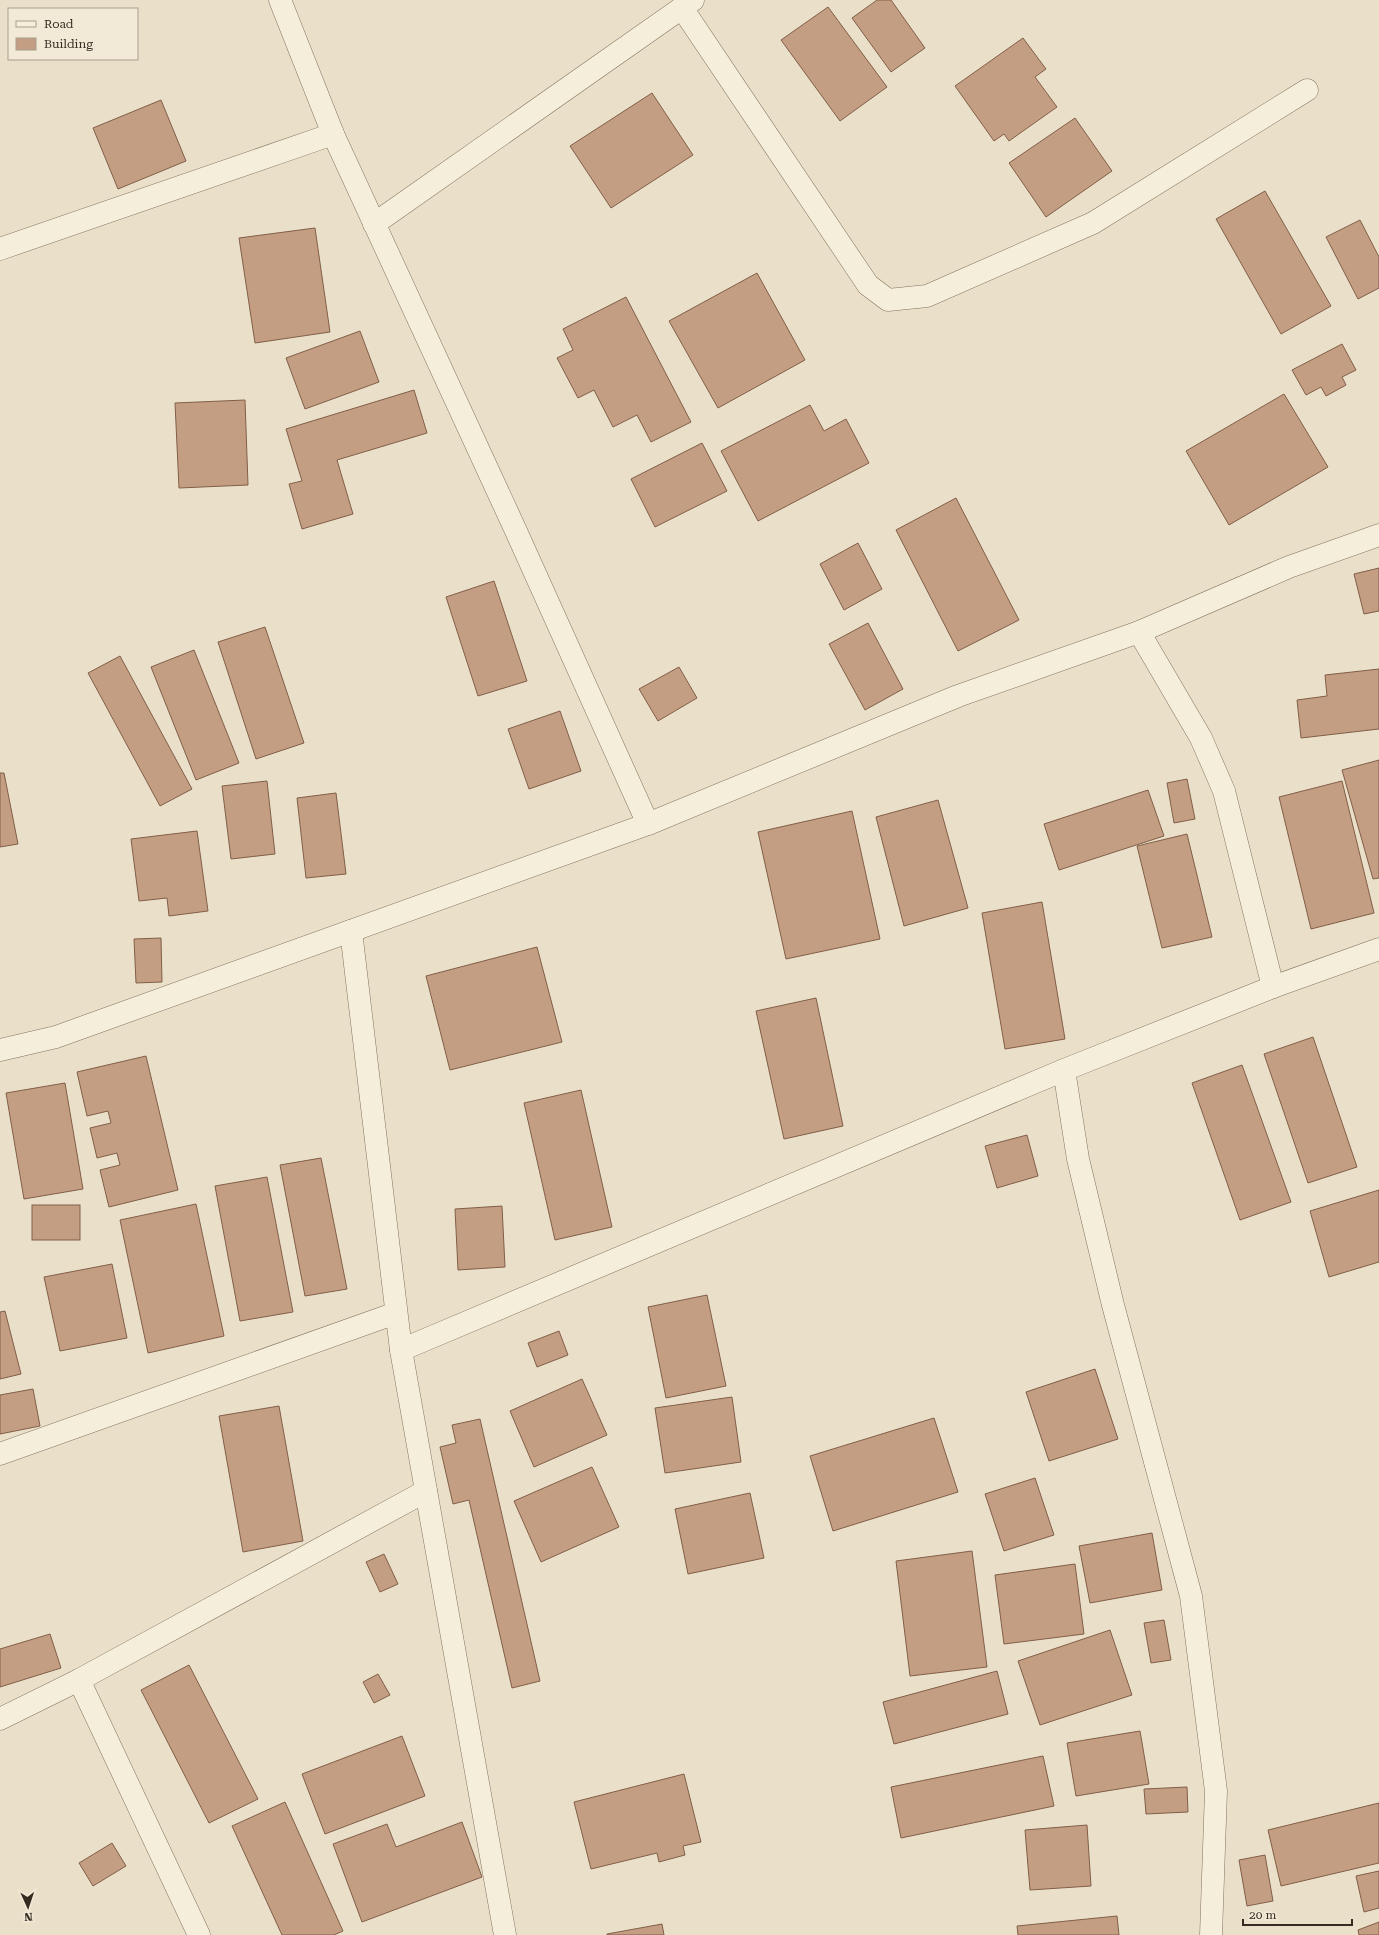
<svg xmlns="http://www.w3.org/2000/svg" width="1379" height="1935" viewBox="0 0 1379 1935" font-family="'Roboto Serif',serif">
<rect width="100%" height="100%" fill="#eae0c9"/>
<g fill="#c49e83" stroke="#815e48">
<polygon points="877,0 891,0 925,48 891,72 852,18"/>
<polygon points="828,7 887,87 840,121 781,40"/>
<polygon points="1023,38 1046,69 1035,77 1057,107 1009,141 1004,134 994,141 955,86"/>
<polygon points="652,93 693,155 611,208 570,146"/>
<polygon points="161,100 186,161 118,189 93,128"/>
<polygon points="1075,118 1112,171 1046,217 1009,163"/>
<polygon points="1265,191 1331,306 1281,334 1216,219"/>
<polygon points="1360,220 1379,257 1379,288 1358,299 1326,237"/>
<polygon points="315,228 330,332 255,343 239,238"/>
<polygon points="757,273 805,360 718,408 669,321"/>
<polygon points="626,297 691,422 651,442 637,415 613,427 594,390 578,398 557,358 573,350 563,329"/>
<polygon points="360,331 379,382 305,409 286,358"/>
<polygon points="1342,344 1356,370 1342,377 1346,385 1326,396 1321,387 1306,395 1292,370"/>
<polygon points="414,390 427,433 337,460 353,514 302,529 289,484 302,481 286,429"/>
<polygon points="1284,394 1328,467 1229,525 1186,451"/>
<polygon points="245,400 248,485 179,488 175,403"/>
<polygon points="810,405 824,431 846,419 869,463 758,521 721,451"/>
<polygon points="702,443 727,491 655,527 631,479"/>
<polygon points="956,498 1019,620 958,651 896,530"/>
<polygon points="858,543 882,589 844,610 820,564"/>
<polygon points="1379,568 1379,611 1364,614 1354,574"/>
<polygon points="494,581 527,681 478,696 446,597"/>
<polygon points="868,623 903,689 865,710 829,644"/>
<polygon points="265,627 304,743 256,759 218,642"/>
<polygon points="194,650 239,763 196,780 151,667"/>
<polygon points="120,656 192,789 160,806 88,673"/>
<polygon points="679,667 697,698 658,721 639,689"/>
<polygon points="1379,669 1379,729 1301,738 1297,700 1327,696 1325,675"/>
<polygon points="560,711 581,771 529,789 508,729"/>
<polygon points="1379,760 1379,878 1373,879 1342,770"/>
<polygon points="0,773 4,773 18,844 0,847"/>
<polygon points="1187,779 1195,819 1174,823 1167,783"/>
<polygon points="267,781 275,854 231,859 222,786"/>
<polygon points="1342,781 1374,913 1311,929 1279,797"/>
<polygon points="1148,790 1164,836 1059,870 1044,824"/>
<polygon points="336,793 346,874 306,878 297,798"/>
<polygon points="938,800 968,908 904,926 876,817"/>
<polygon points="852,811 880,939 786,959 758,832"/>
<polygon points="197,831 208,911 169,916 167,898 139,901 131,839"/>
<polygon points="1187,834 1212,937 1162,948 1137,846"/>
<polygon points="1042,902 1065,1039 1005,1049 982,913"/>
<polygon points="161,938 162,982 136,983 134,939"/>
<polygon points="537,947 562,1042 450,1070 426,976"/>
<polygon points="816,998 843,1126 784,1139 756,1011"/>
<polygon points="1313,1037 1357,1167 1308,1183 1264,1054"/>
<polygon points="146,1056 178,1190 109,1207 100,1170 120,1165 117,1153 97,1158 90,1128 111,1123 108,1111 87,1116 77,1072"/>
<polygon points="1242,1065 1291,1202 1240,1220 1192,1083"/>
<polygon points="65,1083 83,1189 24,1199 6,1093"/>
<polygon points="581,1090 612,1227 555,1240 524,1103"/>
<polygon points="1027,1135 1038,1176 997,1188 985,1146"/>
<polygon points="321,1158 347,1289 305,1296 280,1165"/>
<polygon points="267,1177 293,1312 240,1321 215,1186"/>
<polygon points="1379,1190 1379,1262 1329,1277 1310,1211"/>
<polygon points="196,1204 224,1336 148,1353 120,1220"/>
<rect x="32" y="1205" width="48" height="35"/>
<polygon points="502,1206 505,1267 458,1270 455,1209"/>
<polygon points="112,1264 127,1338 60,1351 44,1277"/>
<polygon points="707,1295 726,1386 666,1398 648,1307"/>
<polygon points="5,1311 21,1374 0,1379 0,1312"/>
<polygon points="559,1331 568,1355 537,1367 528,1343"/>
<polygon points="1095,1369 1118,1439 1049,1461 1026,1392"/>
<polygon points="582,1379 607,1435 534,1467 510,1411"/>
<polygon points="33,1389 40,1426 0,1434 0,1395"/>
<polygon points="732,1397 741,1462 665,1473 655,1408"/>
<polygon points="279,1406 303,1541 243,1552 219,1416"/>
<polygon points="934,1418 958,1492 833,1531 810,1456"/>
<polygon points="480,1419 540,1681 512,1688 469,1500 453,1504 440,1447 456,1443 452,1425"/>
<polygon points="592,1467 619,1527 541,1562 514,1501"/>
<polygon points="1035,1478 1054,1535 1004,1551 985,1494"/>
<polygon points="750,1493 764,1558 688,1574 675,1509"/>
<polygon points="1152,1533 1162,1590 1090,1603 1079,1546"/>
<polygon points="972,1551 987,1667 910,1676 896,1561"/>
<polygon points="384,1554 398,1584 380,1592 366,1562"/>
<polygon points="1075,1564 1084,1634 1004,1644 995,1575"/>
<polygon points="1164,1620 1171,1660 1151,1663 1144,1623"/>
<polygon points="1110,1630 1132,1695 1040,1725 1018,1661"/>
<polygon points="50,1634 61,1668 0,1687 0,1649"/>
<polygon points="189,1665 258,1799 209,1823 141,1690"/>
<polygon points="997,1671 1008,1714 894,1744 883,1702"/>
<polygon points="378,1674 390,1695 374,1703 363,1682"/>
<polygon points="1140,1731 1149,1784 1076,1796 1067,1743"/>
<polygon points="402,1736 425,1796 325,1834 302,1774"/>
<polygon points="1043,1756 1054,1806 901,1838 891,1787"/>
<polygon points="684,1774 701,1842 683,1846 685,1855 659,1862 657,1853 591,1869 574,1802"/>
<polygon points="1187,1787 1188,1812 1146,1814 1144,1789"/>
<polygon points="285,1802 343,1931 334,1935 282,1935 232,1826"/>
<polygon points="1379,1803 1379,1863 1281,1886 1268,1830"/>
<polygon points="462,1822 482,1877 362,1922 333,1844 387,1824 396,1847"/>
<polygon points="1087,1825 1091,1886 1030,1890 1025,1830"/>
<polygon points="112,1843 126,1866 93,1886 79,1863"/>
<polygon points="1265,1855 1273,1901 1247,1906 1239,1860"/>
<polygon points="1379,1871 1379,1908 1364,1912 1356,1876"/>
<polygon points="1117,1916 1119,1935 1018,1935 1017,1926"/>
<polygon points="1379,1922 1379,1935 1359,1935 1358,1930"/>
<polygon points="662,1924 664,1935 607,1935 607,1934"/>
</g>
<g fill="none" stroke-linecap="round" stroke-linejoin="round">
<g stroke="#84735f" stroke-width="23">
<g id="minor">
<polyline points="280,0 333,134 516,531 648,824"/>
<polyline points="682,8 868,285 888,300 927,296 1093,223 1307,90"/>
<polyline points="374,224 693,0"/>
<polyline points="0,249 333,134"/>
<polyline points="1139,632 1201,738 1224,791 1273,987"/>
<polyline points="351,931 401,1350 505,1935"/>
<polyline points="0,1050 56,1037 648,824 958,696 1139,632 1289,567 1379,535"/>
<polyline points="1064,1070 1078,1159 1113,1305 1191,1596 1216,1791 1211,1935"/>
<polyline points="401,1350 1064,1070 1273,987 1379,949"/>
<polyline points="0,1454 396,1313"/>
<polyline points="79,1680 199,1935"/>
<polyline points="0,1719 79,1680 426,1491"/>
</g>
</g>
<use href="#minor" stroke="#f5eedb" stroke-width="22"/>
</g>
<rect x="8" y="8" width="130" height="52" fill="#f2ead7" stroke="#a79e8e"/>
<rect x="16" y="21" width="20" height="6" fill="#f5eedb" stroke="#a79e8e"/>
<text x="44" y="28" font-size="12" fill="#362b21">Road</text>
<rect x="16" y="38" width="20" height="12" fill="#c49e83" stroke="#a79e8e"/>
<text x="44" y="48" font-size="12" fill="#362b21">Building</text>
<g transform="translate(28 1907) rotate(177)" stroke="#f2ead7" stroke-width="3" paint-order="stroke">
<path d="M0-3L7 15L0 10L-7 15Z" fill="#362b21"/>
<text y="-6" font-size="11" font-weight="bold" text-anchor="middle" fill="#362b21">N</text>
</g>
<path d="M1243 1919v6h109v-6" fill="none" stroke="#362b21" stroke-width="2"/>
<text x="1249" y="1919" font-size="12" fill="#362b21" stroke="#f2ead7" stroke-width="3" paint-order="stroke">20 m</text>
</svg>
